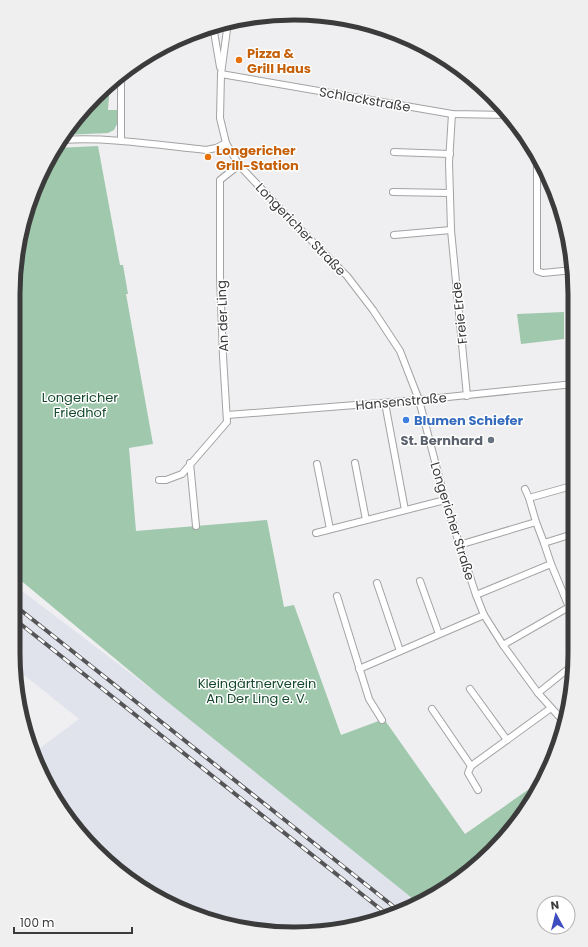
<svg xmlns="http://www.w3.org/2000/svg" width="588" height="947" viewBox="0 0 588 947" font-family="Poppins,sans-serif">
<rect width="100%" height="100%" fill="#efeff1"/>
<polygon fill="#e1e3ec" points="13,584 159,695 417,901 367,924 294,934 203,919 123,876 60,809 31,748 35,752 79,719 19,671 16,674 13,653"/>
<g fill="#9fc8ac">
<polygon points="110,82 108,110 118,110 117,124 114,130 108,133 64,135 71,123"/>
<polygon points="98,146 120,265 123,265 128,294 126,294 153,444 129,448 136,531 267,520 284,607 294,605 341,735 384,719 465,834 542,780 517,824 450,887 417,902 159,695 13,574 15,258 34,187 57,148"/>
<polygon points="564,312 564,339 521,344 517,314"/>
</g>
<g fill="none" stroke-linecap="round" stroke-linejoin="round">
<g stroke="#a3a3a5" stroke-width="8">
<g id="street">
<polyline points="228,22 221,74 220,118 226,143 239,165 287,216 347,276 373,310 400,351 419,400 445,500 476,595 484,615 503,645 538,693 564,722"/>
<polyline points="213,26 220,67"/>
<polyline points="221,74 452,114 509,115"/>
<polyline points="452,114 449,162 451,230 467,396"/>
<path d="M 62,140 C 110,137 158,145 206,150 L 216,148 L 226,143"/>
<polyline points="121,140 121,74"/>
<polyline points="394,152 450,154"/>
<polyline points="537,155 537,271 543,273 573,270"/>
<polyline points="393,192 450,193"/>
<polyline points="394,235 451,230"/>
<polyline points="385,403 405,510"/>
<polyline points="227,415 419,400 574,384"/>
<polyline points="190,463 196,526"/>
<polyline points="355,463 366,520"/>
<polyline points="317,464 330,529"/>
<polyline points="159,480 166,480 182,474 227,422 223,356 220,277 220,180 239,165"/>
<polyline points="525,489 529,498"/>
<polyline points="536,522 544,543"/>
<polyline points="316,533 445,500"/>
<polyline points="459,545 536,522 529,498 568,487"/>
<polyline points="551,564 564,595"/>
<polyline points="420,581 439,634"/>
<polyline points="377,583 400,651"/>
<polyline points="476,595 551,564 544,543 573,534"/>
<polyline points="337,596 369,699 382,720"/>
<polyline points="503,645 569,607 564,595 573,590"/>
<polyline points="359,669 484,615"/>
<polyline points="470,689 507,740"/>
<polyline points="538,693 573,665"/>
<polyline points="432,709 471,766 551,708"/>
<polyline points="471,766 468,773 478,790"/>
<polyline points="58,804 62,811"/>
</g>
</g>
<use href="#street" stroke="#fff" stroke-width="6"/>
<g stroke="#555557" stroke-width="1">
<polyline points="301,14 349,20"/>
<polyline points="72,122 87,112 92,100"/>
</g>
<g stroke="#555557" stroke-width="4">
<g id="rail">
<polyline points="13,604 398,910"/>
<polyline points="13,618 388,915"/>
</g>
</g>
<use href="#rail" stroke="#fff" stroke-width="2.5" stroke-dasharray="8" stroke-linecap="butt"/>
</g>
<g fill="#e8710a" stroke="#fff" stroke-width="1.5">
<circle cx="239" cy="60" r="4"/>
<circle cx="208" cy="157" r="4"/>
</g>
<circle fill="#3f7fe0" stroke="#fff" stroke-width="1.5" cx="406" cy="420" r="4"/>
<circle fill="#6b7280" stroke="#fff" stroke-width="1.5" cx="491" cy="440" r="4"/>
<g text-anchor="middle" stroke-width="3" stroke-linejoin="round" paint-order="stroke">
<g font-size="13" font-weight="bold" fill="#c56008" stroke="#fff" text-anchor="start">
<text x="247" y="58">Pizza &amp;<tspan x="247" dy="15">Grill Haus</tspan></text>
<text x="216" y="155">Longericher<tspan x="216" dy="15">Grill-Station</tspan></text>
</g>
<g font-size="13" fill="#3b3b3c" stroke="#fff">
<text transform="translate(365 99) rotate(10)" y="5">Schlackstraße</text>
<text transform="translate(301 229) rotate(46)" y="5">Longericher Straße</text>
<text transform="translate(459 313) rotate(-96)" y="5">Freie Erde</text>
<text transform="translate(222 316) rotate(-92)" y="5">An der Ling</text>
<text transform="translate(401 401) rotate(-5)" y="5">Hansenstraße</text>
<text transform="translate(453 521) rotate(73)" y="5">Longericher Straße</text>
</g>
<g font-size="13" fill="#15482c" stroke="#fff">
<text x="80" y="402">Longericher<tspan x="80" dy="15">Friedhof</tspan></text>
<text x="257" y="688">Kleingärtnerverein<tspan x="257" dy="15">An Der Ling e. V.</tspan></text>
</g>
<g font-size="13" font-weight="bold" fill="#366cbe" stroke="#fff" text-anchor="start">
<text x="414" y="425">Blumen Schiefer</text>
</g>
<g font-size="13" font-weight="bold" fill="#5b616d" stroke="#fff" text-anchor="end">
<text x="483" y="445">St. Bernhard</text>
</g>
</g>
<path d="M0 0H588V947H0ZM294 20H294A274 274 0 0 1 568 294V653A274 274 0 0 1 294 927H294A274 274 0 0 1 20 653V294A274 274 0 0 1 294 20Z" fill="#efefef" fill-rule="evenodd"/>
<path fill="none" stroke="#3b3b3c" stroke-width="5" d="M294 20H294A274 274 0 0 1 568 294V653A274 274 0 0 1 294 927H294A274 274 0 0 1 20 653V294A274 274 0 0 1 294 20Z"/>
<g transform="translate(556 915) rotate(353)"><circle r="19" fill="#ffffff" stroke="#b1b1b1"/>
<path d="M0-3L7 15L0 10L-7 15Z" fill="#3d4cbf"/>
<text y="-6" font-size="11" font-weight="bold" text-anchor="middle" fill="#3b3b3c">N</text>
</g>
<path d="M14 927v6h118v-6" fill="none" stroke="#3b3b3c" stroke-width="2"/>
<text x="20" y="927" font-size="12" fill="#3b3b3c" stroke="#ffffff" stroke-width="3" paint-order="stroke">100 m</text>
</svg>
